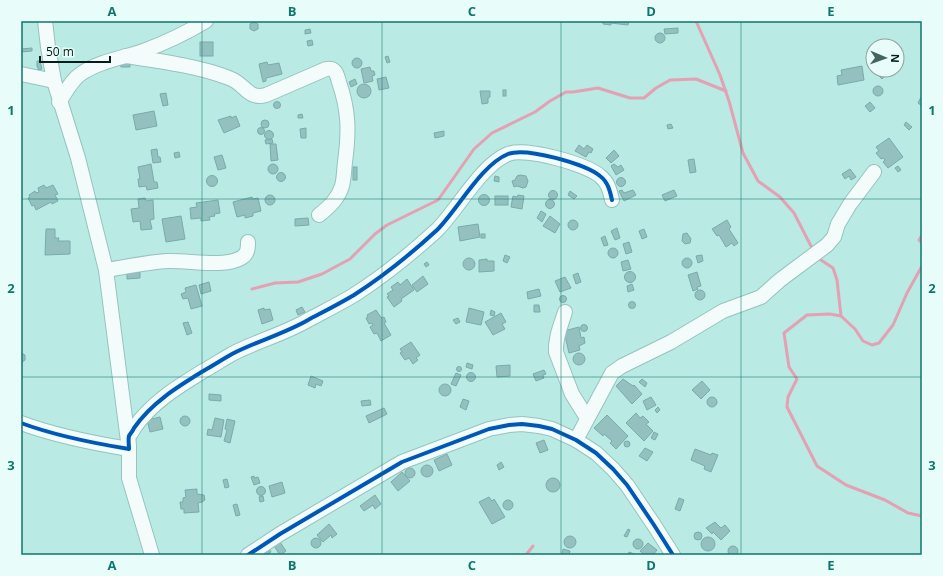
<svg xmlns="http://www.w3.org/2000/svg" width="943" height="576" viewBox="0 0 943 576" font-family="'Open Sans',sans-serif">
<rect width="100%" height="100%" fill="#b9eae3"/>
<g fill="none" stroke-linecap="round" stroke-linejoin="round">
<g stroke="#e3a1b3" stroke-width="3">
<polyline points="696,21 720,75 729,101 743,153 758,181 780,197 794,213 813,250"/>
<polyline points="922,235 919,240 922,243"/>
<polyline points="818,258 833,268 837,280 841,316"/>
<polyline points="922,266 907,293 893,325 879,343 872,345 863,341 855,329 841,316 830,314 807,315 784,333 789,367 797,379 788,397 787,407 817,466 846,485 885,500 908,513 922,516"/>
<polyline points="252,289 275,283 298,282 322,274 350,259 375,234 387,225 438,200 474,149 492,133 535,112 550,101 566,92 573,92 598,88 630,98 644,98 656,88 670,80 696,79 726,91"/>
<polyline points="526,555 533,546"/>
</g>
</g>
<g fill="#94c1c0" stroke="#79abaa">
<polygon points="597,21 629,21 628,25 611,23 611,25 603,24 603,22"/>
<polygon points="254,22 258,24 258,29 254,31 250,29 250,24"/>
<polygon points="678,28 678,33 665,34 664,29"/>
<polygon points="310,29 311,33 305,34 305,30"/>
<circle cx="660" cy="38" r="5"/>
<polygon points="312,40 313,45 308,46 307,41"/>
<rect x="200" y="42" width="13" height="14"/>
<polygon points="32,48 32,51 21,52 21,49"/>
<polygon points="388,56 390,62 387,63 385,57"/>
<circle cx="357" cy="63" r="5"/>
<polygon points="37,61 40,61 42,69 38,70 38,67 37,67"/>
<polygon points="120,62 130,62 130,67 121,67"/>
<polygon points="267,62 268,65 279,63 282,74 266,78 266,81 263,82 259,64"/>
<polygon points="862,66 864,80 838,85 837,76 842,75 841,70"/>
<polygon points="370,67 371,71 374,71 375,75 372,76 373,81 364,83 361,69"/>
<polygon points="883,70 890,71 882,79 878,75"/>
<polygon points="386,77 389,88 379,90 377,79"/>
<polygon points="355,79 357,84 351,87 349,82"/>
<circle cx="364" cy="91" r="7"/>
<circle cx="878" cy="91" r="5"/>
<rect x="503" y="90" width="3" height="6"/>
<polygon points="480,91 490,91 490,97 488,98 488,103 482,104"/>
<polygon points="166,93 168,105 163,106 160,94"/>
<polygon points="921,97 922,97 922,106 918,103"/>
<circle cx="277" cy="105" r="3.5"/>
<polygon points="870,102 875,108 870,112 865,106"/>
<polygon points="154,111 157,126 136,130 133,115"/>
<polygon points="302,114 303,118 298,118 298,115"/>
<polygon points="231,116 231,118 236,116 240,126 224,133 218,120"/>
<circle cx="265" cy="124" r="4"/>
<polygon points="906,122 912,127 909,130 904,125"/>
<polygon points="671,124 673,128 668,129 667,125"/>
<circle cx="261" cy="131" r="3.5"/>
<polygon points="306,128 306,138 301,138 300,129"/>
<circle cx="269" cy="135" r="4.5"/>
<polygon points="444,131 444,136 435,138 434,133"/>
<polygon points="889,138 903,157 888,168 883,162 885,160 883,158 881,159 876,153 879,151 876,147"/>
<polygon points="272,139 273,143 266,144 265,140"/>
<polygon points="270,144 276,144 278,160 271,161"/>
<polygon points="579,145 584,149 587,145 593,149 591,153 589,152 586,157 575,151"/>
<polygon points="157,149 158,157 160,157 161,162 153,163 151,150"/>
<polygon points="614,150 619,156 611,163 606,158"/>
<polygon points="179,152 180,157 175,158 174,153"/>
<polygon points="222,155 226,168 218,170 214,157"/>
<polygon points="694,159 696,172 690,173 688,160"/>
<polygon points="151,164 154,182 157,182 158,188 147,190 146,186 139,187 138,179 140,179 138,167"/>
<polygon points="614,164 618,167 621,165 624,170 616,175 611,166"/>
<circle cx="273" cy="169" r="5"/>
<polygon points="898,166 901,170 898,172 895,168"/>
<rect x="353" y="167" width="4" height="13"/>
<polygon points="850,169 856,177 851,180 849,176 845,179 842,174"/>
<circle cx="281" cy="177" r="4.5"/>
<polygon points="520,175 526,176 528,181 526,187 523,188 517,186 514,187 512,181 515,180 517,176"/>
<circle cx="212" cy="181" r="5.5"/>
<polygon points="495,176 499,177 499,182 494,181"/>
<circle cx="621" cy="182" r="4.5"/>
<polygon points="44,185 46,188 53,185 58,194 55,195 58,201 52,204 51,202 36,210 34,205 32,206 28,198 30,197 29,195 35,191 36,193 39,192 38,188"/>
<polygon points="622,190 624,193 633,190 636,195 624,201 619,191"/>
<polygon points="674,190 677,196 665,201 662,195"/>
<circle cx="553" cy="195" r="4.5"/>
<polygon points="570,191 577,196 574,199 568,195"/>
<circle cx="484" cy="200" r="5.5"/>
<circle cx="270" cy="200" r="5"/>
<polygon points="518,195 524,196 522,209 511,207 513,196 517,197"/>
<rect x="495" y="196" width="13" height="9"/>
<polygon points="252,197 253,199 258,198 261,211 253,213 253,216 245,218 245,215 237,217 233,202"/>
<polygon points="145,198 146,201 153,200 154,219 150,220 152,229 141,230 140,221 133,222 131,209 139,208 138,199"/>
<circle cx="550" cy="204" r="4.5"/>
<polygon points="218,200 220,213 214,214 215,216 209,217 210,220 201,221 201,218 191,219 190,208 197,207 196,203"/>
<polygon points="541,211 546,214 542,222 537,218"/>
<polygon points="181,216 185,239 166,242 162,219"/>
<polygon points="550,216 560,224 555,233 543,226"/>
<polygon points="308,218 309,225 295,226 295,219"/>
<polygon points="727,220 731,227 729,229 738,243 734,246 732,243 726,247 719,235 717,236 712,229"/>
<circle cx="573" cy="225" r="5"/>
<polygon points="478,224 480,237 460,241 458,227"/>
<polygon points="617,228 620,238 615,240 611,231"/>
<polygon points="46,229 55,229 55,238 59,238 58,241 70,241 70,254 45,255"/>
<polygon points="644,229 647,237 642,239 639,231"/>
<polygon points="687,233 691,239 690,243 685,244 682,241 683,234"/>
<rect x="481" y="234" width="4" height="4"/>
<polygon points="605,236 608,245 604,246 601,238"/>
<polygon points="629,242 632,252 626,254 623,244"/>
<circle cx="613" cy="253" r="5"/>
<polygon points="505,255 510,257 507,263 503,261"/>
<polygon points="702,255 703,261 698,263 696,256"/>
<circle cx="469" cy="264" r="6"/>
<circle cx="687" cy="263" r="5"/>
<polygon points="487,259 487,261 494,261 494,271 479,272 479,260"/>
<polygon points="628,260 631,269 623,271 621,262"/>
<polygon points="427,262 429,265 426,267 424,264"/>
<circle cx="630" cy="277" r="5.5"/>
<polygon points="140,272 140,278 127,279 127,273"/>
<polygon points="697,272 701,286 697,287 698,289 693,291 688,275"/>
<polygon points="578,273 581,282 576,284 573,275"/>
<polygon points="423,276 428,284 417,292 412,285"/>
<polygon points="565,277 571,288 560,292 555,281"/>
<polygon points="407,279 414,290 401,299 402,301 394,307 387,297 389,296 387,294 393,290 391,287 398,282 400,285"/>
<polygon points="209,282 211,291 201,294 199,285"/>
<polygon points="632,284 634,290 628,292 627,286"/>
<polygon points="196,285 202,306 191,309 188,298 183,299 181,294 186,292 185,288"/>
<polygon points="539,289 541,296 528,299 527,292"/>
<circle cx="700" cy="295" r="5"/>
<circle cx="563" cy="299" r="3.5"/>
<circle cx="632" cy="305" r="3.5"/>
<polygon points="534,305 539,305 540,312 534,312"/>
<polygon points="302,307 305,312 298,315 296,310"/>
<polygon points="264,308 264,310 270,309 273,320 262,324 258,310"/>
<polygon points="469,308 484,312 481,325 466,322"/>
<polygon points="376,310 380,316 382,318 384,317 386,322 384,323 391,335 381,341 377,333 374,334 370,327 373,325 372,323 369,324 366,318 368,317 367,315"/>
<polygon points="491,310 495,312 494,316 490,315"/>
<polygon points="501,313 506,322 502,324 505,329 493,335 485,322"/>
<polygon points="458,318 460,322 456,324 453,320"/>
<polygon points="188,322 192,333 187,335 183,323"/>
<circle cx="584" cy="328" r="3.5"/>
<polygon points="579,327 581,338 584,337 585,343 579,346 580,350 569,353 564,331"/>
<polygon points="411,342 420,355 416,358 418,360 413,364 409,358 405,360 400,353 402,352 400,349"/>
<circle cx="579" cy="359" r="6"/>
<polygon points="21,353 25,355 25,360 21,363"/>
<polygon points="467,363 473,365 472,369 466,367"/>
<polygon points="510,365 510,376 497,377 496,366"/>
<circle cx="459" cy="369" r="2.5"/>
<polygon points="544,370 546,374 543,375 544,378 536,381 533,374"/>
<circle cx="471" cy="377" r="4.5"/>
<polygon points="456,373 461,375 456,386 451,384"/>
<polygon points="311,376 323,381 321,386 316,384 315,388 308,385"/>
<polygon points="623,379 633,386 634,385 642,394 632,404 616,386"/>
<polygon points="642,379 647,383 645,387 639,382"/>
<polygon points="702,381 710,390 701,399 692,390"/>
<circle cx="445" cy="390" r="6"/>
<polygon points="209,394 221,395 221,401 209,400"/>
<polygon points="651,397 656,405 647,410 643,401"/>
<circle cx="712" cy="402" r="5"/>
<polygon points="463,399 469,401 466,410 460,407"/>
<polygon points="370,400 371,405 362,406 361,401"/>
<polygon points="658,407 660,410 657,413 655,410"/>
<polygon points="384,408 387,414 369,423 366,416"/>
<polygon points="636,413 640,418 643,416 649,422 646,424 653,431 644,441 626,423"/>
<polygon points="607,415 628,436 616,449 610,443 612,441 604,434 603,436 594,428"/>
<circle cx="185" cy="421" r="5"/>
<polygon points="160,417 163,429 150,432 147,420"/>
<polygon points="215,418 224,420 221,437 207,435 208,429 212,430"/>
<polygon points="227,419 235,421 230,443 224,441 227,430 225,429"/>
<polygon points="654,432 658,434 655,440 651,438"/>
<polygon points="544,440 548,450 540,453 536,443"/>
<circle cx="627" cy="444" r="3"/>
<polygon points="645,448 653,452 647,461 639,456"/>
<polygon points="695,449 711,455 712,453 718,455 711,472 704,469 705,466 691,460"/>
<polygon points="447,454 452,465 439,471 434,460"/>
<polygon points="501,462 504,467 499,470 497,465"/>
<circle cx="427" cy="471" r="6"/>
<circle cx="410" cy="473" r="5"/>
<polygon points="402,472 410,481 398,491 391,482"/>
<polygon points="254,476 254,478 258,477 260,483 254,485 251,477"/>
<circle cx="553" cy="485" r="7"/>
<polygon points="227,479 229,487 225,488 223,480"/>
<polygon points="282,482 285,493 272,497 269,486"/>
<circle cx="261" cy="491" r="4.5"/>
<polygon points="197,489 197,494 204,495 205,500 202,502 198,503 199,512 184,513 184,509 181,509 180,502 183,502 183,498 186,497 185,490"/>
<polygon points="375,495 381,504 375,509 373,505 364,511 360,506"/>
<polygon points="263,496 264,501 260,502 259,497"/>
<polygon points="489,497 492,501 494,499 505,517 492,524 479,502"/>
<polygon points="679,498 684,500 680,511 675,509"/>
<circle cx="508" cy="505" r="5"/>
<polygon points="237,504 240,515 236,516 233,505"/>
<polygon points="715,522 721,528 725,525 730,531 721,540 713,532 712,534 706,528"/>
<polygon points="329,524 337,534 332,538 331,535 323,542 317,535"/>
<polygon points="628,529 630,530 627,537 624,536"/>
<circle cx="698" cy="536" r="4"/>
<circle cx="570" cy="542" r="6"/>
<circle cx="708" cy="544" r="7"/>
<circle cx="316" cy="543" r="5"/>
<circle cx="638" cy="544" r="5"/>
<polygon points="280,542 286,551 280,555 274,546"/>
<polygon points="648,543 657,550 653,555 645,555 640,551"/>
<circle cx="733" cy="551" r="5"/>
<polygon points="269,549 271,552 266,555 263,555 261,553"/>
<polygon points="563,549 570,551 569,555 562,555"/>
<polygon points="629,552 637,555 628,555"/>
</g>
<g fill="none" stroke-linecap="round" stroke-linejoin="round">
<g stroke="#96c4be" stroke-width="16">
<g id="minor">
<polyline points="45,21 48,47 54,81 78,158 106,270 129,449 129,478 152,555"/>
<path d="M 126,56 C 159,61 198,66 229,78 C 246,84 247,100 266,95 L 326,69 C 336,67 337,75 339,82 C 349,111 349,132 345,162 C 344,170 344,179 342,186 C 338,199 329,207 319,215"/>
<polyline points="21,74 54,81"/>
<path d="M 59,102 C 66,92 72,79 82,73 C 100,61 123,58 143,51 C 165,43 186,33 206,21"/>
<path d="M 106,270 C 127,267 147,262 168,261 C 188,260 224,268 241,258 C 248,254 248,248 248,242"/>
<path d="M 565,312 C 561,325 555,338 556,352 L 572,394 L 587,418"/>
<path d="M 21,423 C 56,436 92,443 129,449 C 129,445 128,439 129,436 C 130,434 133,431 134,428 C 152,402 179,386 205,370 C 214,365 223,359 232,354 C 257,341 284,334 308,320 C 323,312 339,304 354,295 C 382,277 413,252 437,230 C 458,209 481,165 508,154 C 526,147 586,164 600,176 C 608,182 610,191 612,200"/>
<polyline points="576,440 612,373 622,366 671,342 723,311 761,297 780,280 827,245 834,237 838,224 850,204 874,172"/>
<polyline points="248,555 280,534 402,462 489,429 509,425 522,424 539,426 552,429 576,440 596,453 613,469 627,485 654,525 673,555"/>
</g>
</g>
<use href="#minor" stroke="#f4fcfb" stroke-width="14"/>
<g stroke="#e8fdfa" stroke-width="6">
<g id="cycleway">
<path d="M 21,423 C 56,436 92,443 129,449 C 129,445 128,439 129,436 C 130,434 133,431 134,428 C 152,402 179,386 205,370 C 214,365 223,359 232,354 C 257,341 284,334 308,320 C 323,312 339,304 354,295 C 382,277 413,252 437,230 C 458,209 481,165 508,154 C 526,147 586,164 600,176 C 608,182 610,191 612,200"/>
<polyline points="248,555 280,534 402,462 489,429 509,425 522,424 539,426 552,429 576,440 596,453 613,469 627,485 654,525 673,555"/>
</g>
</g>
<use href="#cycleway" stroke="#0057b8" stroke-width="4"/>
</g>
<path fill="none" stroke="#0f766e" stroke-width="1" stroke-opacity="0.55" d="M 202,21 L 202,555M 382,21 L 382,555M 561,21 L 561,555M 741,21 L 741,555M 21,199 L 922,199M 21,377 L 922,377"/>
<rect width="943" height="576" fill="none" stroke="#e8fdfa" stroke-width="44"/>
<g transform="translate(885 58) rotate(92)"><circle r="19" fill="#e8fdfa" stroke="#8ca3a0"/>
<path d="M0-3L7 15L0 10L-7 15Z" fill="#436560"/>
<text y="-6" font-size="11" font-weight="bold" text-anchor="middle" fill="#031d1a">N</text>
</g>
<path d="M40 56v6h70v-6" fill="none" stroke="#031d1a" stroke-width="2"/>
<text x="46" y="56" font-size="12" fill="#031d1a" stroke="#e8fdfa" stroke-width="3" paint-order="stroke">50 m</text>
<rect x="22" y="22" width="899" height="532" fill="none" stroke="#0f766e" stroke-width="1.5"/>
<g font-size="13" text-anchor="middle" font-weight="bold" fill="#0f766e">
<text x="112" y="16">A</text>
<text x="292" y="16">B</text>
<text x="472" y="16">C</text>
<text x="651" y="16">D</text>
<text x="831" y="16">E</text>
<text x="11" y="115">1</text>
<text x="932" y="115">1</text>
<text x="11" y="293">2</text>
<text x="932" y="293">2</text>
<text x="11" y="470">3</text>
<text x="932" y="470">3</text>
<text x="112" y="570">A</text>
<text x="292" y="570">B</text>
<text x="472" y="570">C</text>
<text x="651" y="570">D</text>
<text x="831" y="570">E</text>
</g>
</svg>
